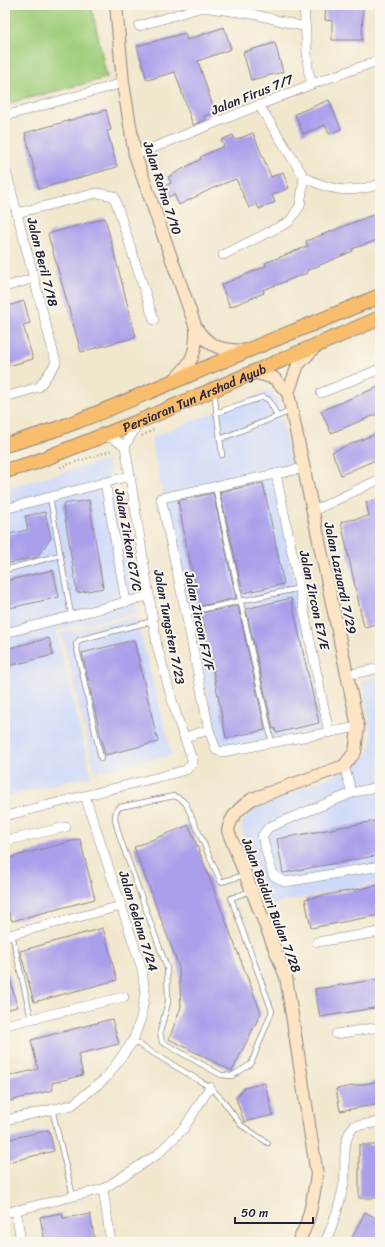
<svg xmlns="http://www.w3.org/2000/svg" width="385" height="1247" viewBox="0 0 385 1247" font-family="Sriracha,sans-serif">
<rect width="100%" height="100%" fill="#fbf7ec"/>
<filter id="ink" filterUnits="userSpaceOnUse"><feTurbulence type="fractalNoise" baseFrequency=".025" numOctaves="2"/><feDisplacementMap in="SourceGraphic" scale="8" xChannelSelector="R" yChannelSelector="G"/><feConvolveMatrix kernelMatrix="1 2 1 2 8 2 1 2 1" color-interpolation-filters="sRGB"/></filter>
<filter id="wash" filterUnits="userSpaceOnUse"><feTurbulence type="fractalNoise" baseFrequency=".012" numOctaves="4" result="noise"/><feDisplacementMap in="SourceGraphic" scale="16" xChannelSelector="R" yChannelSelector="G"/><feGaussianBlur stdDeviation="0.9" result="paint"/><feColorMatrix in="noise" values="0 0 0 0 0 0 0 0 0 0 0 0 0 0 0 0 0 1.4 0 .05"/><feComposite in="paint" operator="in"/></filter>
<g filter="url(#wash)">
<rect width="100%" height="100%" fill="#f1e7cd"/>
<g fill="#cfdaf9">
<polygon points="269,390 277,398 291,466 271,470 324,729 223,748 218,744 213,723 151,438"/>
<polygon points="107,460 137,613 56,631 91,776 5,796 5,489"/>
<polygon points="136,617 172,755 95,772 61,633"/>
<polygon points="380,677 380,883 271,904 243,840 242,824 253,809 355,766 368,754 373,741 362,681"/>
</g>
<polygon fill="#a0ce7b" stroke="#61785b" points="5,5 91,5 107,78 5,104"/>
<g id="blocks">
<g fill="#aa9feb">
<polygon points="326,5 363,5 362,40 332,40 332,21 325,20"/>
<polygon points="224,27 231,49 198,61 215,113 204,116 205,120 193,125 175,72 147,80 137,46 185,33 187,40"/>
<polygon points="275,43 283,72 251,80 243,52"/>
<polygon points="329,100 341,129 329,134 325,125 303,134 295,114"/>
<polygon points="106,110 111,130 107,131 117,167 39,189 25,133"/>
<polygon points="253,133 271,177 283,172 289,188 272,195 275,202 259,209 257,204 249,208 236,179 213,188 179,205 174,194 168,197 163,187 171,183 168,177 201,159 200,157 224,146 221,140 233,135 235,140"/>
<polygon points="380,212 380,239 352,249 353,251 306,271 307,273 263,290 264,293 230,307 221,285 266,266 265,263 308,246 306,241"/>
<polygon points="105,218 136,337 81,352 48,234"/>
<polygon points="24,301 30,323 23,325 33,359 5,367 5,307"/>
<polygon points="380,386 380,413 331,433 321,411"/>
<polygon points="380,432 380,458 341,475 332,452"/>
<polygon points="263,483 284,584 243,593 220,492"/>
<polygon points="213,493 236,598 200,606 198,603 178,501"/>
<polygon points="380,499 380,623 364,627 341,522 369,516 366,502"/>
<polygon points="89,500 103,588 77,593 63,504"/>
<polygon points="45,512 51,538 37,557 5,564 5,535 28,530 25,516"/>
<polygon points="53,570 59,597 5,609 5,581"/>
<polygon points="291,598 319,723 276,733 275,728 273,729 246,609"/>
<polygon points="238,606 265,730 226,738 202,613"/>
<polygon points="49,638 53,655 5,667 5,649"/>
<polygon points="134,640 158,742 105,755 82,653"/>
<polygon points="380,820 380,855 283,873 277,839"/>
<polygon points="189,825 261,1013 232,1071 169,1039 181,1007 179,967 134,847"/>
<polygon points="80,839 95,899 12,921 9,912 5,913 5,859"/>
<polygon points="380,885 380,915 311,928 305,899"/>
<polygon points="103,928 117,980 34,1002 20,951"/>
<polygon points="8,970 17,1007 5,1010 5,971"/>
<polygon points="380,979 380,1007 320,1017 315,989"/>
<polygon points="112,1019 119,1044 78,1054 83,1075 52,1083 53,1090 5,1102 5,1077 38,1069 31,1040"/>
<polygon points="380,1081 380,1104 340,1111 336,1089"/>
<polygon points="265,1083 273,1115 244,1122 236,1098 244,1088"/>
<polygon points="49,1130 54,1151 5,1163 5,1140"/>
<rect x="359" y="1145" width="21" height="53"/>
<polygon points="365,1212 380,1220 380,1233 375,1242 350,1242"/>
<polygon points="62,1213 63,1218 90,1214 95,1242 45,1242 40,1217"/>
</g>
</g>
</g>
<g filter="url(#ink)">
<use href="#blocks" fill-opacity="0" stroke="#8a8484" stroke-width="1"/>
<g fill="none" stroke-linecap="round" stroke-linejoin="round">
<g stroke="#8a8484" stroke-width="6">
<g id="lane">
<polyline points="214,391 222,455"/>
<polyline points="216,413 263,397 269,400 277,416"/>
<polyline points="220,439 291,411"/>
<polyline points="215,486 272,743"/>
<polyline points="50,497 71,615"/>
<polyline points="5,570 60,555"/>
<polyline points="186,613 300,588"/>
<polyline points="101,759 76,644 79,640 153,621"/>
<path d="M 245,875 L 221,882 L 186,804 L 181,799 L 174,796 L 120,807 C 110,814 118,828 120,838 L 167,968 L 168,1002 L 160,1032 L 162,1042 L 221,1075 L 232,1076 L 251,1064 L 272,1011 L 231,898 L 251,891"/>
<polyline points="12,934 31,1019"/>
<polyline points="133,1041 210,1087 221,1098 241,1125 268,1143"/>
<polyline points="52,1109 73,1196"/>
</g>
</g>
<g stroke="#8a8484" stroke-width="10">
<g id="street">
<polyline points="304,5 308,69 312,84"/>
<polyline points="139,26 202,7 253,14 305,27"/>
<polyline points="5,116 123,83"/>
<polyline points="135,155 312,84 380,60"/>
<polyline points="5,167 56,363 39,387 5,397"/>
<path d="M 304,177 C 331,191 351,194 380,184"/>
<polyline points="17,213 97,193 114,196 154,320"/>
<polyline points="223,255 289,222 300,206 304,177 259,105"/>
<polyline points="5,287 34,278"/>
<polyline points="321,393 380,369"/>
<polyline points="103,436 112,438 125,446"/>
<polyline points="304,468 161,498 186,613 209,730 216,750 222,752 358,727"/>
<polyline points="276,474 329,733"/>
<polyline points="105,482 126,602"/>
<polyline points="5,509 130,476"/>
<polyline points="313,511 380,479"/>
<polyline points="5,633 149,596"/>
<polyline points="347,675 380,668"/>
<polyline points="380,694 380,698"/>
<polyline points="185,737 209,730"/>
<polyline points="344,766 352,793"/>
<polyline points="380,786 352,793 269,827 262,836 273,875 285,882 380,866"/>
<polyline points="5,816 186,770 193,762 176,714 157,646 130,476 125,446 139,422"/>
<polyline points="5,841 66,827"/>
<polyline points="5,936 121,906"/>
<polyline points="317,942 380,932"/>
<polyline points="5,1025 124,997"/>
<polyline points="336,1034 380,1027"/>
<polyline points="5,1120 72,1105 106,1078 133,1041 141,1018 145,993 142,969 85,796"/>
<polyline points="103,1189 111,1242"/>
<polyline points="16,1210 21,1242"/>
<polyline points="5,1213 103,1189 158,1154 184,1128 210,1087"/>
<path d="M 325,1242 C 334,1223 340,1204 344,1183 C 347,1164 340,1141 354,1126 L 380,1122"/>
</g>
</g>
<g stroke="#8a8484" stroke-width="14">
<g id="secondary">
<path d="M 116,5 L 123,83 L 135,155 L 196,328 C 210,349 223,350 246,351"/>
<polyline points="253,372 274,378 288,393"/>
<path d="M 174,380 C 192,363 197,353 196,328"/>
<path d="M 298,1242 C 310,1222 313,1197 317,1175 L 286,977 L 228,831 C 230,816 241,807 252,799 L 344,766 L 355,752 L 358,727 L 288,393 L 298,365 L 314,348"/>
</g>
</g>
<g stroke="#8a8484" stroke-width="16">
<g id="primary">
<path d="M 5,445 C 63,430 117,405 172,382 C 241,353 311,324 380,296"/>
<path id="s1" d="M 5,471 L 33,463 L 140,421 L 380,318"/>
</g>
</g>
<g stroke="#8a8484" stroke-width="2" stroke-dasharray="1 3" stroke-linecap="butt">
<polyline points="142,436 156,428"/>
<polyline points="60,467 113,450"/>
</g>
<use href="#lane" stroke="#fff" stroke-width="4.5"/>
<use href="#street" stroke="#fff" stroke-width="9"/>
<use href="#secondary" stroke="#fde5c5" stroke-width="12"/>
<use href="#primary" stroke="#f9be6d" stroke-width="14"/>
</g>
</g>
<g text-anchor="middle" stroke-width="4" stroke-linejoin="round" paint-order="stroke">
<g font-size="13" fill="#22223b" stroke="#fbf7ec">
<text transform="translate(252 94) rotate(-22)" y="5">Jalan Firus 7/7</text>
<text transform="translate(163 188) rotate(72)" y="5">Jalan Ratna 7/10</text>
<text transform="translate(43 262) rotate(76)" y="5">Jalan Beril 7/18</text>
<text dy="5" stroke="none"><textPath href="#s1" startOffset="203">Persiaran Tun Arshad Ayub</textPath></text>
<text transform="translate(129 540) rotate(80)" y="5">Jalan Zirkon C7/C</text>
<text transform="translate(341 578) rotate(78)" y="5">Jalan Lazuardi 7/29</text>
<text transform="translate(315 600) rotate(78)" y="5">Jalan Zircon E7/E</text>
<text transform="translate(200 621) rotate(78)" y="5">Jalan Zircon F7/F</text>
<text transform="translate(170 627) rotate(79)" y="5">Jalan Tungsten 7/23</text>
<text transform="translate(272 905) rotate(69)" y="5">Jalan Baiduri Bulan 7/28</text>
<text transform="translate(139 921) rotate(73)" y="5">Jalan Gelana 7/24</text>
</g>
</g>
<rect width="385" height="1247" fill="none" stroke="#fbf7ec" stroke-width="20"/>
<path d="M235 1217v6h78v-6" fill="none" stroke="#22223b" stroke-width="2"/>
<text x="241" y="1217" font-size="12" fill="#22223b" stroke="#fbf7ec" stroke-width="3" paint-order="stroke">50 m</text>
</svg>
